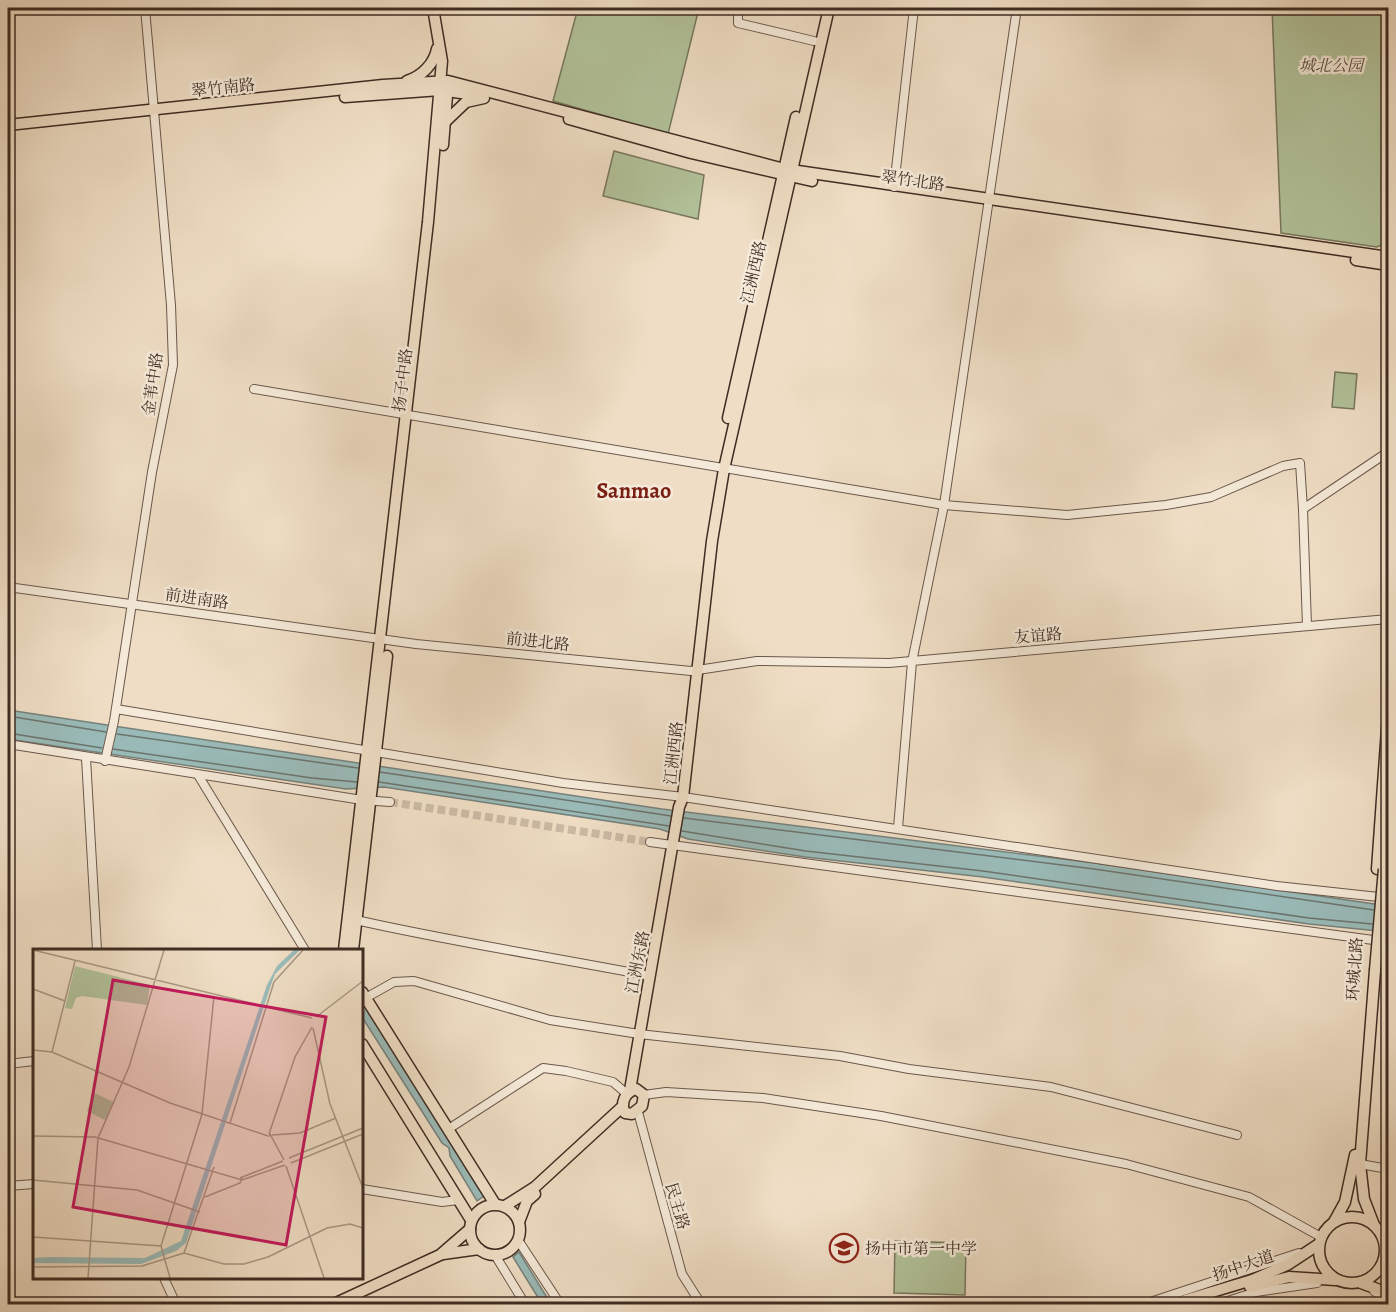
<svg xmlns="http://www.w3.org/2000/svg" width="1396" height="1312" viewBox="0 0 1396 1312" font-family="Alegreya,'Noto Serif SC',serif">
<rect width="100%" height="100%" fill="#efdec5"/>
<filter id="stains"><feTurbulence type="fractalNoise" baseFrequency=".00333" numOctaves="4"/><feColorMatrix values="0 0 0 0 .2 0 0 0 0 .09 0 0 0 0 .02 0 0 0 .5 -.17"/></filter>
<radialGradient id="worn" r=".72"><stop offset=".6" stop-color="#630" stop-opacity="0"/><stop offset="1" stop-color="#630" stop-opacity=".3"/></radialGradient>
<g fill="#b2c29a" stroke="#78775e" stroke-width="1.5">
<polygon points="578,8 699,8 668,134 553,101"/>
<polygon points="1272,8 1388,8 1388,242 1377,247 1281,233"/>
<polygon points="614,151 704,175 698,219 603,196"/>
<polygon points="1335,372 1357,374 1354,409 1332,407"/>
<polygon points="895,1241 966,1243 965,1295 894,1293"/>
</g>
<g fill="#9abbb9" stroke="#76827d" stroke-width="1.5">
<polygon points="8,710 662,809 1095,863 1388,906 1388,932 1309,924 983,877 805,857 688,839 660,829 384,787 346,789 312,784 8,739"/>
<polygon points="364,1005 483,1192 484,1196 477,1201 450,1156 449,1148 442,1143 362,1017 362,1007"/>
<polygon points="519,1252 551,1304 542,1304 513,1257"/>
</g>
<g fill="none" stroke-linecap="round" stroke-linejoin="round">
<g stroke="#6c746e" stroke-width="1.5">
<polyline points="8,716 106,732"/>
<polyline points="8,733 102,748"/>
<polyline points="117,734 358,768"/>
<polyline points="113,749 312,778 357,782"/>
<polyline points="380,772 671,816"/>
<polyline points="379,782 669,826"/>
<polyline points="684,818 1094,869 1374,910"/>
<polyline points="682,831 806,851 983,871 1309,918 1372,924"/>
</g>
<polyline stroke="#ccbaa5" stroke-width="8" stroke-dasharray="8 4" stroke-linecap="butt" points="390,802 650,842"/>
<g stroke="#6b584c" stroke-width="10">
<g id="minor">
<polyline points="723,8 738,11 738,23 814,41"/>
<polyline points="894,187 914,8"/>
<polyline points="254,389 944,505 1067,515 1166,505 1211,497 1283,466 1300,463 1303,509"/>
<polyline points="8,587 416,644 691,671 757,661 889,663 1388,619"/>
<polyline points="1307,626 1303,509 1388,452"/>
<polyline points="116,709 563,783 683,797 1277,886 1388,898"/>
<polyline points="8,744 362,800 390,802"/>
<polyline points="86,758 97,950"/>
<polyline points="105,761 114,721 152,472 173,365 171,305 145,8"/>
<polyline points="198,775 305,950"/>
<polyline points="898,828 912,662 944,505 1017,8"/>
<polyline points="650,842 1388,942"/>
<path d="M 356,920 C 453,942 552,957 650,976"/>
<polyline points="362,1000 394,982 414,981 550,1020 639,1034 840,1056 909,1069 1051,1087 1237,1135"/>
<polyline points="8,1064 34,1061"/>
<polyline points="644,1095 666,1092 763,1098 881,1116 1126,1164 1249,1197 1321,1237"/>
<polyline points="638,1112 682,1274 701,1304"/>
<polyline points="450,1128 543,1068 566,1071 613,1082 627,1094"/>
<polyline points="1360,1164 1388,1169"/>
<polyline points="8,1186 34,1184"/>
<polyline points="362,1189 442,1202 458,1200"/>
<polyline points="518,1240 560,1304"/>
<polyline points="1385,1247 1388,1251"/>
<polyline points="495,1255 525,1304"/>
<polyline points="164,1278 176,1304"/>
<polyline points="1374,1291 1388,1301"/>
<polyline points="1144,1304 1299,1253"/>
<polyline points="1218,1304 1256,1292 1317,1283"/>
</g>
</g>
<g stroke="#3f2c23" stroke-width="13">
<g id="major">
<path d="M 407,81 C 422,76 434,64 437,49"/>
<polyline points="345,97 440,90 482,96"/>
<polyline points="569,119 691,153 812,181"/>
<polyline points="445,122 466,102 484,98"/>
<polyline points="8,125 383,85 448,81 784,169 1388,257"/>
<polyline points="443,145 448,83"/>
<polyline points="1356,260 1388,265"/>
<polyline points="728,418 796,117"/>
<polyline points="1377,869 1388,715"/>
<polyline points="344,950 428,222 442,61 433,8"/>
<polyline points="353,950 387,656"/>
<polyline points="362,992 495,1204"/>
<polyline points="362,1044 471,1220"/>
<path d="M 636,1089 L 644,1095 L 642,1106 L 632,1114 L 625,1113 C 620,1103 625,1092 636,1089 Z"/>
<polyline points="630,1090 679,807 683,797 712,541 724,469 829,8"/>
<circle cx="495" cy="1230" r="25"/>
<polyline points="505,1206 535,1187 622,1107"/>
<circle cx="1352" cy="1250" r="33"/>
<polyline points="519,1222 527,1201 535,1194"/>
<polyline points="1334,1222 1345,1202 1355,1155"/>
<polyline points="1374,1225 1364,1199 1360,1164 1375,970"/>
<polyline points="443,1254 479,1249"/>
<polyline points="1361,1283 1388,1293"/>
<polyline points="1250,1287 1289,1277 1335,1280"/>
<polyline points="334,1304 440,1255 470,1229"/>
<polyline points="1172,1304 1252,1280 1287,1265 1319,1244"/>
</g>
</g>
<use href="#minor" stroke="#f5ead9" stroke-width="8"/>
<use href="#major" stroke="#efdec5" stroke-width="10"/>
<g stroke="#3f2c23" stroke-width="13" stroke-linecap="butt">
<polyline id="major-bridge" points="1375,970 1384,869"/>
</g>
<use href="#major-bridge" stroke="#efdec5" stroke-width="10"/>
</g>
<defs>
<g id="school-ring" transform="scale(1.5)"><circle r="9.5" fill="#f5ead9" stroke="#8f2418" stroke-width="1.5"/><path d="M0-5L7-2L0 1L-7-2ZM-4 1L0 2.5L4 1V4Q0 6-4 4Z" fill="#8f2418"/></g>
</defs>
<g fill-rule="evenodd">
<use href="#school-ring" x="844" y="1248"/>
</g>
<g text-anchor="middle" stroke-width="5" stroke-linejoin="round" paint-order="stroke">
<g font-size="16" font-style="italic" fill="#564a3b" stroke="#f5ead9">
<text x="1331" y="71">城北公园</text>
</g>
<g font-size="16" fill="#3f2c23" stroke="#f5ead9">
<text transform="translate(223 87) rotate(-6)" y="6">翠竹南路</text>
<text transform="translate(913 180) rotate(8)" y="6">翠竹北路</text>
<text transform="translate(753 272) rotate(-77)" y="6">江洲西路</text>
<text transform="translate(402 380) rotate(-83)" y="6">扬子中路</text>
<text transform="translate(152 384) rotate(-82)" y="6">金苇中路</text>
<text transform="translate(197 598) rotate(8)" y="6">前进南路</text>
<text transform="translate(1038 635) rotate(-5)" y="6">友谊路</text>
<text transform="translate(538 641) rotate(6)" y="6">前进北路</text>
<text transform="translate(673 753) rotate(-84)" y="6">江洲西路</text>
<text transform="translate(637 962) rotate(-79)" y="6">江洲东路</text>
<text transform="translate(1354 969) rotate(-86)" y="6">环城北路</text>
<text transform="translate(678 1206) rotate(74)" y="6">民主路</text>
<text transform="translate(1243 1265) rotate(-19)" y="6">扬中大道</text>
</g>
<g font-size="16" fill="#3f2c23" stroke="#f5ead9" text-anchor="start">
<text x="865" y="1254">扬中市第一中学</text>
</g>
<g font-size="22" font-weight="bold" fill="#7a1f14" stroke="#f5ead9">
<text x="634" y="498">Sanmao</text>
</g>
</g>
<g transform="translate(33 949)">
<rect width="330" height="330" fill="#efdec5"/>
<path d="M 42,17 L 117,36 L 114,56 L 49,47 L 43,49 L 39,60 L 32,59 ZM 61,144 L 81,153 L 72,171 L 54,162 Z" fill="#b2c29a"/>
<path d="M 261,1 L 267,1 L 242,25 L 238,36 L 153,294 L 143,302 L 108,315 L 0,314 L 0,309 L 17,308 L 112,309 L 148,292 L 234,36 L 244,17 Z" fill="#9abbb9"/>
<path fill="none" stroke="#a99784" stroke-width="1.5" d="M 0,1 L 279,69M 0,40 L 32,52M 283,68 L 330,32M 280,79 L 297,155 L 330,239M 0,101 L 19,103 L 137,154 L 235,187M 19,103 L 42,12M 197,174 L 241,33 L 270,1M 236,185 L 262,108 L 279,78M 239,186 L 267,184 L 303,169M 0,187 L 62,188 L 209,231 L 252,216M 236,188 L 237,185 L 251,211M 256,209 L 330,179M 258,214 L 330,185M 253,217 L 291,329M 207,229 L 250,212M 0,231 L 104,241 L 167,263M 172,248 L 207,234 L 209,229M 0,288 L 128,297 L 137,329M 128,297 L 169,165 L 181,47M 151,304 L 181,218M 0,318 L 109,317 L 151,304 L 191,315 L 211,315 L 235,308 L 294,279 L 317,275 L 330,279M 55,329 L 65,189 L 96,118 L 131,1"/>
<path fill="#c2185b" fill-opacity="0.15" stroke="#c2185b" stroke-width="3" d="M 80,31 L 293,68 L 253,296 L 40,258 Z"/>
<rect width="330" height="330" fill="none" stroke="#3f2c23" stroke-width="3"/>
</g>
<rect width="1396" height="1312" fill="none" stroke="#efdec5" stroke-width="30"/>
<rect x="9" y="9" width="1378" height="1294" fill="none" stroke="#3f2c23" stroke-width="3"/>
<rect x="15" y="15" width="1366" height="1282" fill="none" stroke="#3f2c23" stroke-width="1.5"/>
<rect width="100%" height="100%" filter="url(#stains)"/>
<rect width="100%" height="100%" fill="url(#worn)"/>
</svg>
